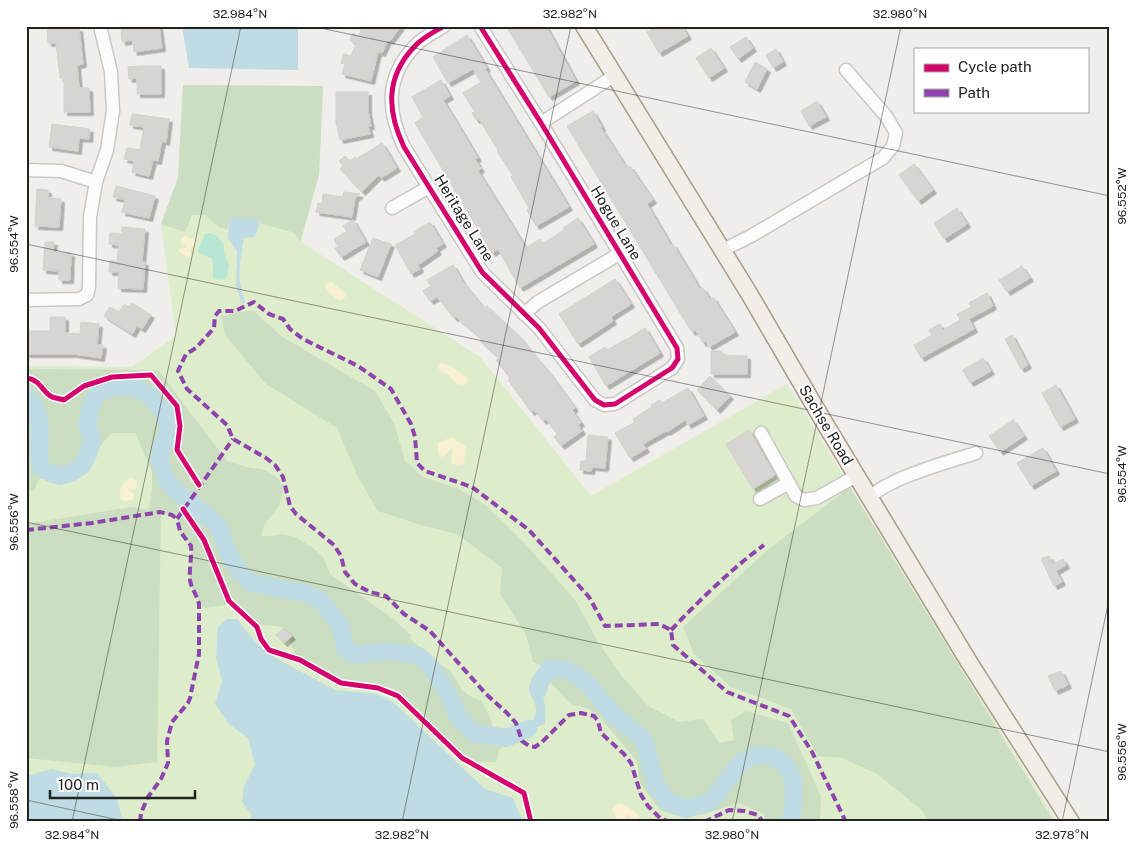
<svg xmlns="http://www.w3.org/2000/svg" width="1136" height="848" viewBox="0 0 1136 848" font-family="'Public Sans',sans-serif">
<defs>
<filter id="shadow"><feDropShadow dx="3.5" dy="3.5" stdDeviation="0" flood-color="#0004"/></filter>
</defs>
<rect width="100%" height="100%" fill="#f0eeeb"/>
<polygon fill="#ddeccb" points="183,85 323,86 319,175 301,242 480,357 591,496 787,384 1057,822 26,822 26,366 132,367 176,336 161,224 178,178"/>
<g fill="#cbdec1">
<polygon points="183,85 323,86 319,175 300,242 295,233 259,223 258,219 229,221 227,229 220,228 205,215 192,215 185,232 161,224 178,178"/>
<polygon points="253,310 281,336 375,391 394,423 405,461 423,477 459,489 487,506 527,546 576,601 599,644 621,675 648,706 679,722 703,719 719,743 734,740 731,720 746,711 788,723 821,796 820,822 766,822 764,814 739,803 704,814 684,818 660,810 640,783 637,761 602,720 589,709 571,704 549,681 553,676 549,669 533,662 526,635 500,593 502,568 457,534 421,525 378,511 358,477 337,428 266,384 225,335 221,316"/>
<path d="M 26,369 L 158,370 L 227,461 L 250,468 L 262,469 L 278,478 L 284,489 C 282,494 281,500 279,505 C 274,516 261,522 262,536 L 272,536 L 282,534 L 295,537 L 313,548 L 323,557 L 331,575 L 392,618 L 411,635 L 410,639 L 453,674 L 461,689 L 468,695 L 482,701 L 492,723 L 493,730 L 507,741 L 499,751 L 496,762 L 468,762 L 446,748 L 404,707 L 398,696 L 378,688 L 334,682 L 295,653 L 284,627 L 266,625 L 257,627 L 245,612 L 233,604 L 205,608 L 199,604 C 197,595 191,588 190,580 C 189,568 192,557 191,546 L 180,531 L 177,519 L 161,513 L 157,762 L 116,767 L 26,758 L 26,524 L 132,507 L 149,510 L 152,489 L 152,471 L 135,433 L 112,433 L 104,441 L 91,462 L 82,471 L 61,480 L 50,477 L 38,480 L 35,490 L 26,492 Z"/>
<polygon points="850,487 1054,822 928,822 923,811 877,774 842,758 818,756 791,709 731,687 694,654 683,627 770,548"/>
</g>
<g fill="#f8f0d0">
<polygon points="185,236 194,239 196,242 195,246 190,249 191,256 189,258 179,252 179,249 186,247 180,241 182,237"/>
<polygon points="331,282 345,293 346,296 342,300 338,300 326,290 325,286 327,283"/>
<path d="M 440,363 C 450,363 457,372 466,376 L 468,380 L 465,385 L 457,384 L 448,374 L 442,372 L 438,368 Z"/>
<polygon points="454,437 456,441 466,446 464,463 458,465 451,463 453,449 451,448 445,456 440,457 438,453 438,442"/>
<path d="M 131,478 L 137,481 L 137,485 L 135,489 L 129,490 L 134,494 L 133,499 L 126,501 L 121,500 C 118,490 122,482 131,478 Z"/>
<polygon points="622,803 638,814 639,817 635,822 627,815 626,817 629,822 618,821 612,810 617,804"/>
</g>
<polygon fill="#b7e6d2" points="210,233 217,236 224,245 224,253 229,266 226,279 217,280 213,277 213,263 211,258 199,253 198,250 205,234"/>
<g fill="#bfdbe3">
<polygon points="182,26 298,26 298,70 189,68"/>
<path d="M 235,217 L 258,219 C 260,226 258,231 254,237 L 244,238 C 242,247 238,272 240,282 C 241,289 243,295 245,302 L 242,304 L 236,287 L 237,251 L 228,238 L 229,221 Z"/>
<polygon points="227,619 237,619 250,636 268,654 335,690 377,694 392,701 485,789 513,798 523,822 252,822 251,814 242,802 244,786 255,765 248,738 229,724 215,704 222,681 216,658 218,627"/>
<path d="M 543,667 L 549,669 L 553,676 L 542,693 L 545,705 L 545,724 L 537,727 L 527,736 L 509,741 L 501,734 C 516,735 538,724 536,707 C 535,703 533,699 531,695 L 535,678 Z"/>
<polygon points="51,769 72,774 97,773 117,799 123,822 26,822 26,780 28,776"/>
</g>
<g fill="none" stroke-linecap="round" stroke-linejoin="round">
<g stroke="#bfdbe3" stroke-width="18">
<path d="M 26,395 C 50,420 34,439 41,468 L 53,474 L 61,476 L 71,473 L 82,466 L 89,452 L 92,439 L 87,425 L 89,412 L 94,399 L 103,390 L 120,387 L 137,389 L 150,396 L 165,414 L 169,431 L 162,445 L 160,460 L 167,481 L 176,491 L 218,525 L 229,555 L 241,573 L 251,583 L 308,594 L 320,600 L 340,625 L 345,648 L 353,655 L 391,651 L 419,656 L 432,668 L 453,702 L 457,716 L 474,733 L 506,738 L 528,729"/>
<polyline points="538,690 540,682 549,669 566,669 588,684 613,714 644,740 656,786 669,802 687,809 711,801 741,762 758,755 775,757 786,765 794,782 794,806 789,822"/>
</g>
</g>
<g fill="#d7d4d2" stroke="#d3d0cc" filter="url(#shadow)">
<polygon points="47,26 69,26 69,29 79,28 83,64 77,65 79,88 89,88 90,112 64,112 64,78 60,78 56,43 48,43"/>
<polygon points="142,26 159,26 162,48 134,52 133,40 122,42 121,29"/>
<polygon points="363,26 401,26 390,41 388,40 382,53 378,52 371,81 342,74 345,64 341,63 344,54 351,56 356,44 350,40 353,33 358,36"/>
<polygon points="506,26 546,26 576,81 549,97"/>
<polygon points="656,26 682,26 688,36 659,53 647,32"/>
<polygon points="467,35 487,68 485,69 569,207 536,226 527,210 529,208 511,177 513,176 497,151 498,150 479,119 476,120 472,113 475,112 463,93 481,82 473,69 448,83 433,57"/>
<polygon points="746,37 753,48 738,59 730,47"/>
<polygon points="711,48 724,68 709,78 696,58"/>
<polygon points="776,49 783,62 773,68 766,55"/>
<polygon points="755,62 767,69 757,89 745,82"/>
<polygon points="141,66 161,66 161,94 137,94 137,78 129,79 128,67"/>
<polygon points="441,80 450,96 443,100 478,158 475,159 481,169 478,171 526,248 540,239 542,244 564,230 563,228 578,218 594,244 520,288 498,249 492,253 415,123 423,117 412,97"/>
<polygon points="336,92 368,92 368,111 371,126 368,126 370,134 340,140 336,122"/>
<polygon points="817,101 826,117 809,126 801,111"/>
<polygon points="593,111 602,127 601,128 627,168 630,166 653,200 647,204 671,245 673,244 700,289 703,288 710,299 713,297 735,332 709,347 706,341 703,343 695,330 692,332 680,313 567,126"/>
<polygon points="132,114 169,119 166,142 162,141 158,161 153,160 149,176 132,172 134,161 124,159 127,148 140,150 144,127 130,125"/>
<polygon points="52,124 90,129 89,139 79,138 78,151 49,147"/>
<polygon points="382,143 397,168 381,178 379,175 362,192 340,169 343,166 339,161 345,156 350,161 355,157 356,159"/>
<polygon points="914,164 933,190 918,201 899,175"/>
<polygon points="116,186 155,196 149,218 122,212 125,200 113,197"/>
<polygon points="37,189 48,190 48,198 61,199 59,227 35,226"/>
<polygon points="344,192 360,194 355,198 352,217 316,212 318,203 322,204 323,194 343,197"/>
<polygon points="957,208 967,224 944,239 934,223"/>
<polygon points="353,220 366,242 341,257 335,248 338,247 334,239 347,231 343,226"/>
<polygon points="430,222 443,244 436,248 438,251 418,265 420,269 411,274 395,245 415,234 414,232"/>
<polygon points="122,227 145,229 142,262 145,262 143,289 118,288 119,272 109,272 110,261 117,261 119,245 109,244 110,233 122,234"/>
<polygon points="373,238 391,244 378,277 360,270"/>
<polygon points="45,242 54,242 53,252 71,253 70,280 59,280 59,271 43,270"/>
<polygon points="453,265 463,282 485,309 487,306 518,335 551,375 575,408 572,410 581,423 578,425 582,431 561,446 554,437 557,434 546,419 543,421 534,410 531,412 508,380 510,378 496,360 499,358 480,341 482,339 456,317 454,318 437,297 430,301 423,291 431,286 427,280"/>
<polygon points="1022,266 1030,278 1007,292 999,280"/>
<polygon points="615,279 631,304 611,317 613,321 578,344 559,314"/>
<polygon points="987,293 993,306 969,319 974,329 921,358 914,345 932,335 929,330 940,324 943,330 960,320 957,314 971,307 969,303"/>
<polygon points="132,303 151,315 142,329 137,326 132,334 104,316 110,307 119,312 124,304 129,307"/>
<polygon points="50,317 65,317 65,333 80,334 81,322 99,324 97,345 103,345 101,358 73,354 26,354 26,331 50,331"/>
<polygon points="645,328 660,353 606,386 589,357 605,347 607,350 626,339 626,340"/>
<polygon points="1012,335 1028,365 1021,369 1005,339"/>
<polygon points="711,351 722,351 722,355 747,356 747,374 711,374"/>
<polygon points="983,358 991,371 970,383 963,370"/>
<polygon points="710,376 730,396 717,410 697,390"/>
<polygon points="1056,385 1075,419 1060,427 1042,393"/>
<polygon points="688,388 704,416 688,425 685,420 667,432 666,431 643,444 646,449 630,458 615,433 635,422 633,419 652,407 651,405 660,400 662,403"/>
<polygon points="1013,420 1024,436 1000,452 989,436"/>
<polygon points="749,430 775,475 753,489 726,444"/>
<polygon points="588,435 608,437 605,468 592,467 591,471 580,470 581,461 586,461"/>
<polygon points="1043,448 1056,471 1031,486 1017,463"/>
<polygon points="1049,556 1053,564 1063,559 1066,565 1056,571 1062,582 1054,586 1041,559"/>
<polygon points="284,628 292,636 284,643 276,635"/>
<polygon points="1061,671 1068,685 1055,691 1048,676"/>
</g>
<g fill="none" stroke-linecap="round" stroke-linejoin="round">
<g stroke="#c9c8c7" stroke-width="15">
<g id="minor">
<path d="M 444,26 C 434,32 422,38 415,46 C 385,77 387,111 404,147 L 482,272 L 539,328 L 595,400 L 604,405 L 615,404 L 672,368 L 678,359 L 677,348 L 541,123 L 480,26"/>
<polyline points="541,123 614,76"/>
<polyline points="26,170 61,171 96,182"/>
<polyline points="392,208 429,187"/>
<polyline points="723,250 751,236 883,158 893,146 896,133 886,116 846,70"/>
<polyline points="26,300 79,299 87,295 89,287 90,217 96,182 107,150 113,111 111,72 100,26"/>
<polyline points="524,314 538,302 619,254"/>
<polyline points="761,433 796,496 804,500 817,498 856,476"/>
<path d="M 870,498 C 885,479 951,461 976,453"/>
<polyline points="760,499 789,483"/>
</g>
</g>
<g stroke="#a79c86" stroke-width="19">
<polyline id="major" points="584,26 750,295 821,417 969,662 1071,822"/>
</g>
<use href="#minor" stroke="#fdfcfc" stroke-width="12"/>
<use href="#major" stroke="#f3ede7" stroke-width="16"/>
<g stroke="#8e44ad" stroke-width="4" stroke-dasharray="8 4" stroke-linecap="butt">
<polyline points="26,530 92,523 160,512 172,515 177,519"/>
<path d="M 671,630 C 700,600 730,570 764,545"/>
<path d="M 140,822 L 141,813 L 148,797 L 161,779 L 168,763 L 167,741 L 172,722 L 188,703 L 190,698 L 199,654 L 199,604 C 197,595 191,588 190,580 C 189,568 192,557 191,546 L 180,531 L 177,519 L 233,439"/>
<polyline points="671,822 661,819 648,806 641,795 631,763 624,754 601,733 598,721 594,716 581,713 569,715 542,742 535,747 529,746 522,741 516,723 507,713 486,694 430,631 404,614 386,596 370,592 355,584 345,572 341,556 334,545 296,514 290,506 283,477 275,465 266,458 233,439 227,425 187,389 178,371 186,354 196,348 214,328 215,316 219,311 235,311 254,302 269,314 283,319 290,329 303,339 358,366 391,389 411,424 415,437 417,463 425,471 472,487 529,530 589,597 605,626 659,624 671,630 673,645 727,692 789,716 812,752 846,822"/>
<polyline points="704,822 729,810 744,811 758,815 763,822"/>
</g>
<g stroke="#fff" stroke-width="8">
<g id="cycleway">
<path d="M 444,26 C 434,32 422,38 415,46 C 385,77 387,111 404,147 L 482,272 L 539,328 L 595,400 L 604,405 L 615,404 L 672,368 L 678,359 L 677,348 L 541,123 L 480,26"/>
<path d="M 26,378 C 40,379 43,393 52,397 C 56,398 60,399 64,400 L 84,386 L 112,377 L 151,375 L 177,406 L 180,426 L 177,450 L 199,485"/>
<polyline points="183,509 204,540 229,601 257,627 261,639 269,650 300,660 341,683 378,688 398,696 462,758 524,793 531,822"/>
</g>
</g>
<use href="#cycleway" stroke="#d6006c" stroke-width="5"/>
</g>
<path fill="none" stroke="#222" stroke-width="1" stroke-opacity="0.45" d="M 311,26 L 1110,196M 26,244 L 1110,474M 26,522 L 1110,752M 26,800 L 128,822M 72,822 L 241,26M 402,822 L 571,26M 732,822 L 901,26M 1062,822 L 1110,595"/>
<g text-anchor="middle" stroke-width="4" stroke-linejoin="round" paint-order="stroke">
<g font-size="15" fill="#222" stroke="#fff">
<text transform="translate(464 218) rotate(58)" y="5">Heritage Lane</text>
<text transform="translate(616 223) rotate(59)" y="5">Hogue Lane</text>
<text transform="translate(826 425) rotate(59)" y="5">Sachse Road</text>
</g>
</g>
<rect width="1136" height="848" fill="none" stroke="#ffffff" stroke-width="55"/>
<rect x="914" y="48" width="175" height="65" fill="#ffffff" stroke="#a7a7a7"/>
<rect x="924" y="64" width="25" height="8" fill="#d6006c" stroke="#a7a7a7"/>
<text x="958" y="72" font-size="15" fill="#222222">Cycle path</text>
<rect x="924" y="89" width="25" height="8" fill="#8e44ad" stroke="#a7a7a7"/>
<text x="958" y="98" font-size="15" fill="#222222">Path</text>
<path d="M50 790v8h145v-8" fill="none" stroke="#222222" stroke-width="2.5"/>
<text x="58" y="790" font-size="15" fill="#222222" stroke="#ffffff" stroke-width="4" paint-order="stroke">100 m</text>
<rect x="28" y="28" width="1080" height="792" fill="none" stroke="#222" stroke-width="2"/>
<g font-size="12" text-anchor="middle" fill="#222">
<text x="240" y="18">32.984°N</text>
<text x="570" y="18">32.982°N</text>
<text x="900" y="18">32.980°N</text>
<text transform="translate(1122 196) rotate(-90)" y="4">96.552°W</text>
<text transform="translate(14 244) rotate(-90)" y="4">96.554°W</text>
<text transform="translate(1122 474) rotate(-90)" y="4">96.554°W</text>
<text transform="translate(14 522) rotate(-90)" y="4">96.556°W</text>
<text transform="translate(1122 752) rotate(-90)" y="4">96.556°W</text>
<text transform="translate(14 800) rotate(-90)" y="4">96.558°W</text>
<text x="72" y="839">32.984°N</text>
<text x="402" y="839">32.982°N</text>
<text x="732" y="839">32.980°N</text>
<text x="1062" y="839">32.978°N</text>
</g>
</svg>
